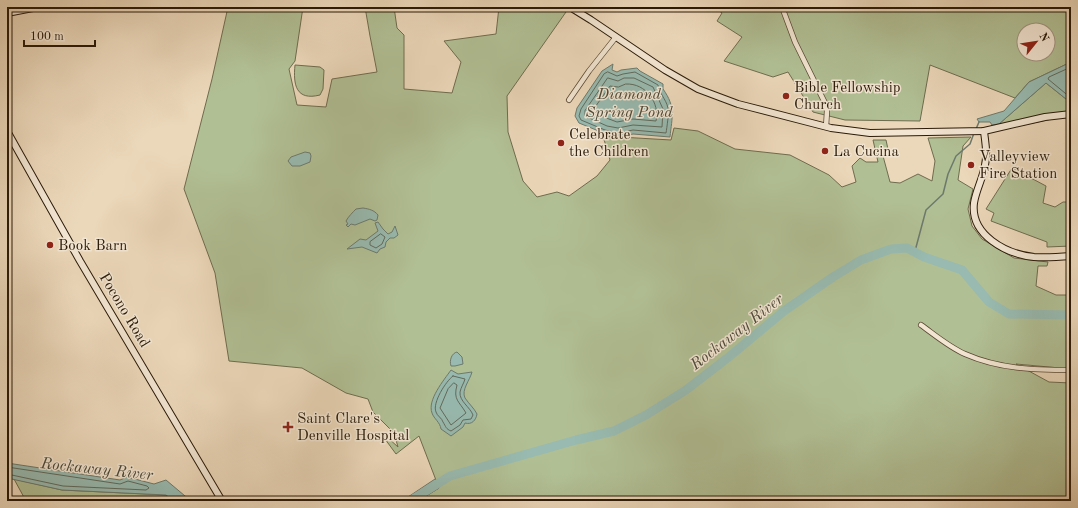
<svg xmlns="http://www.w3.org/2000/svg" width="1078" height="508" viewBox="0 0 1078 508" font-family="'Old Standard TT',serif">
<rect width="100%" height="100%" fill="#ebd7b9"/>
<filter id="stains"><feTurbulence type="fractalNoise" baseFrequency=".005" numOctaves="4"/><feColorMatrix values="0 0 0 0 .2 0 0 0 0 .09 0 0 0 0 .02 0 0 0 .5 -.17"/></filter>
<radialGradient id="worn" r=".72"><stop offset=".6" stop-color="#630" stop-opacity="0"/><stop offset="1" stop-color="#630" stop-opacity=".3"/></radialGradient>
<g fill="#b1bf94" stroke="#6e6c4e" fill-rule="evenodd">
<polygon points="228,7 303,7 295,61 289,69 297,105 326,107 332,79 377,72 370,36 365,7 394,7 397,28 404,35 404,89 452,93 461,62 444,41 496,34 499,7 549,7 566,12 507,96 508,132 523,181 537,197 557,192 569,196 597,176 610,160 603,136 671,140 674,128 698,131 735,149 790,155 829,175 842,187 856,182 852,166 860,158 866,162 878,162 873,140 886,140 889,154 883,156 890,182 900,183 918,174 932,181 935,161 928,138 971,137 963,146 958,180 973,189 968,209 972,226 982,239 1014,258 1048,262 1047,266 1038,266 1036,286 1056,295 1071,295 1071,369 1016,364 1049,382 1071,383 1071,501 418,501 439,488 419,436 396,454 385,439 387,437 398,447 394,433 373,412 368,399 346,393 302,368 229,361 215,273 184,189 212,79"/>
<path d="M 714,7 L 1071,7 L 1071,62 L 1029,82 L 1015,98 L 930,65 L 920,121 L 845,120 L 813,112 L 788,72 L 773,77 L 724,61 L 742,37 L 717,21 L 722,13 ZM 1024,30 L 1048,30 L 1048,54 L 1024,54 Z"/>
<path d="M 295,65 L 320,67 L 324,70 L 323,89 L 320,95 C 296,101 293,85 295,65 Z"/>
<polygon points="1046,83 1071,103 1071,115 995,131 992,125 999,124"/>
<polygon points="1012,168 1046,186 1043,203 1055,207 1063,202 1071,202 1071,246 1047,247 1047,242 991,221 994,213 986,209"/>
<polygon points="14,479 62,490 166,495 174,501 26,501"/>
</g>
<g fill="#98bab0" stroke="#6c7a6d">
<polygon points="1071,62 1071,103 1046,83 999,124 992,125 990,122 979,122 977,119 1004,111 1029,82"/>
<path d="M 613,64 L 612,70 L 617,72 L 621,70 L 637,68 L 640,71 L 663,84 L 663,89 C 676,107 672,117 670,137 L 633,134 L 618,138 L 611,136 L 579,123 L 575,116 L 577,108 L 602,71 Z"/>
<polygon points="305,152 310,153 311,156 310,162 300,166 292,166 288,161 291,157"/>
<path d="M 363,208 C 369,209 374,210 378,215 L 377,220 L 375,221 L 370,219 L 355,225 L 351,224 L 348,227 L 346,225 L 348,224 L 346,221 C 348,217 353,212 356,209 Z"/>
<polygon points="378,222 383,229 388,234 392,232 395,226 398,235 394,238 390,238 386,242 385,247 380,249 377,253 362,247 347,249 360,239 366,240 378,231 375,223"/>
<path d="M 457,352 L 462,357 L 463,364 L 455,366 L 451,366 C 449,360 452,353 457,352 Z"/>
<path d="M 451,370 L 458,374 L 472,372 C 470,380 461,390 465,398 C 469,404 474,408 477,414 C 476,420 472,425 465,423 L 463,427 L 451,436 L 441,429 C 440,422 434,419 432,413 C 427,400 444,380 451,370 Z"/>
<polygon points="7,463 120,480 127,477 154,484 166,480 191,501 174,501 166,495 62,490 7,478"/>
<polygon points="435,479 439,488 418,501 402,501"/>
</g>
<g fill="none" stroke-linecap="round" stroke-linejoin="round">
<g stroke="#616a5c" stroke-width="1">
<polyline points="1071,67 1049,77 1048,79 1071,98"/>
<path d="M 608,72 L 617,76 L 623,74 L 635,72 L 658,85 C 659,93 666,99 668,108 C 669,113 667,127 666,133 L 633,130 L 618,133 L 605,130 L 581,120 L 579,116 L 581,109 L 604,74 Z"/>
<polygon points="608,78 618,81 624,78 634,78 653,87 663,109 662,127 633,125 618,128 607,126 585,116 585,111"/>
<path d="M 626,84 C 646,83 660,103 656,121 L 633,119 L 617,122 L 593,113 L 593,110 L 610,86 L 618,87 Z"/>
<polygon points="381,234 385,237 382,244 376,248 370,245 370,242"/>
<path d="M 453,376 L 465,379 C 464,383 461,387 460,392 C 459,401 470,407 473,415 L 471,419 L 463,420 L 460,425 L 451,431 C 446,429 446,427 443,422 C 442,418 437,416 436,412 C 432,403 446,381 453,376 Z"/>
<path d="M 454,383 L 457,385 C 453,400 459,401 466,413 L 451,425 L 440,408 L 448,389 Z"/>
<polyline points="7,467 120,484 128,481 147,486 149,488 146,490 63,486 7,474"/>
</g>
<g stroke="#6c7a6d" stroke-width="1.5">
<polyline points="976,129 979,122"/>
<polyline points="915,251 926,210 943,194 948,174 956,156 970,144 974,133"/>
</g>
<polyline stroke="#98bab0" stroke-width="9" points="410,501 450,476 576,440 614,431 646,415 686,390 730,356 784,311 833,277 861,260 891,249 907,248 924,257 962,270 989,302 1009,314 1071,315"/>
<g stroke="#5a4934" stroke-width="6">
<g id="street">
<polyline points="782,7 795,42 825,103 827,111 826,127"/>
<polyline points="569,100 589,71 616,37"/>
<path d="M 921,325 C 935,335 949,347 965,354 C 999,369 1034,370 1071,370"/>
</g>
</g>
<g stroke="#2a1a08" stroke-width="8">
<g id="secondary">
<polyline points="570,7 591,20 665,70 698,89 738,104 831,128 870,133 984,131 1045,117 1071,114"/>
<polyline points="7,13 38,7"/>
<polyline points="7,131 80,261 222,501"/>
<path d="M 984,131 C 985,142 988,153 985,165 C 983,178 976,190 974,203 C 970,235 1006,254 1034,257 C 1046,258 1059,257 1071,256"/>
</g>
</g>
<use href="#street" stroke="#f2e5d2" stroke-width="4.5"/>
<use href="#secondary" stroke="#f2e5d2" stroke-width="6"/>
</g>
<g fill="#8f2418" stroke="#f2e5d2" stroke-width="1.5">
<circle cx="786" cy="96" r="4"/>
<circle cx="561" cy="143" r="4"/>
<circle cx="825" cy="151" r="4"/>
<circle cx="971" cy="165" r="4"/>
<circle cx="50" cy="245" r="4"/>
<path d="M286 421h4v4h4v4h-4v4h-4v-4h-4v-4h4z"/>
</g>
<g text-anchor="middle" stroke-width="3" stroke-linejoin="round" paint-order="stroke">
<g font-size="15" fill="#2a1a08" stroke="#f2e5d2" text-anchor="start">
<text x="794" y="92">Bible Fellowship<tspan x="794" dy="17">Church</tspan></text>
<text x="569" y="139">Celebrate<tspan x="569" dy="17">the Children</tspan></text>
<text x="833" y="156">La Cucina</text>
<text x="979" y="161">Valleyview<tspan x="979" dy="17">Fire Station</tspan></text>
<text x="58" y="250">Book Barn</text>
<text x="297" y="423">Saint Clare's<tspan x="297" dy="17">Denville Hospital</tspan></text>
</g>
<g font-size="15" fill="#2a1a08" stroke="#f2e5d2">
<text transform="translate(125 310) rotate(59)" y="5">Pocono Road</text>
</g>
<g font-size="16" font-style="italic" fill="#4b4a3a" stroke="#f2e5d2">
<text x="629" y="99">Diamond<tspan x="629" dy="18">Spring Pond</tspan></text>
<text transform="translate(736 331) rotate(-38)" y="6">Rockaway River</text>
<text transform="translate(97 468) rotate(6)" y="6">Rockaway River</text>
</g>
</g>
<rect width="1078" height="508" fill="none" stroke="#ebd7b9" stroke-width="24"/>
<rect x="8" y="8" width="1062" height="492" fill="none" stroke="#2a1a08" stroke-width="2"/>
<rect x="12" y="12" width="1054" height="484" fill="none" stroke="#2a1a08"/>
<g transform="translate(1036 42) rotate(60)"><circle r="19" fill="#f2e5d2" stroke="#a29481"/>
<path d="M0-3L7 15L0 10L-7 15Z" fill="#8f2418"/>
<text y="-6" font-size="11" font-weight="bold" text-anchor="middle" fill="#2a1a08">N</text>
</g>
<path d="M24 40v6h71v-6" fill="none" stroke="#2a1a08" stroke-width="2"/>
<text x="30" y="40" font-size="12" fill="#2a1a08" stroke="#f2e5d2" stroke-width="3" paint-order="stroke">100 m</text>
<rect width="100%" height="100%" filter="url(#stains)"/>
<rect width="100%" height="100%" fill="url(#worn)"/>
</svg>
